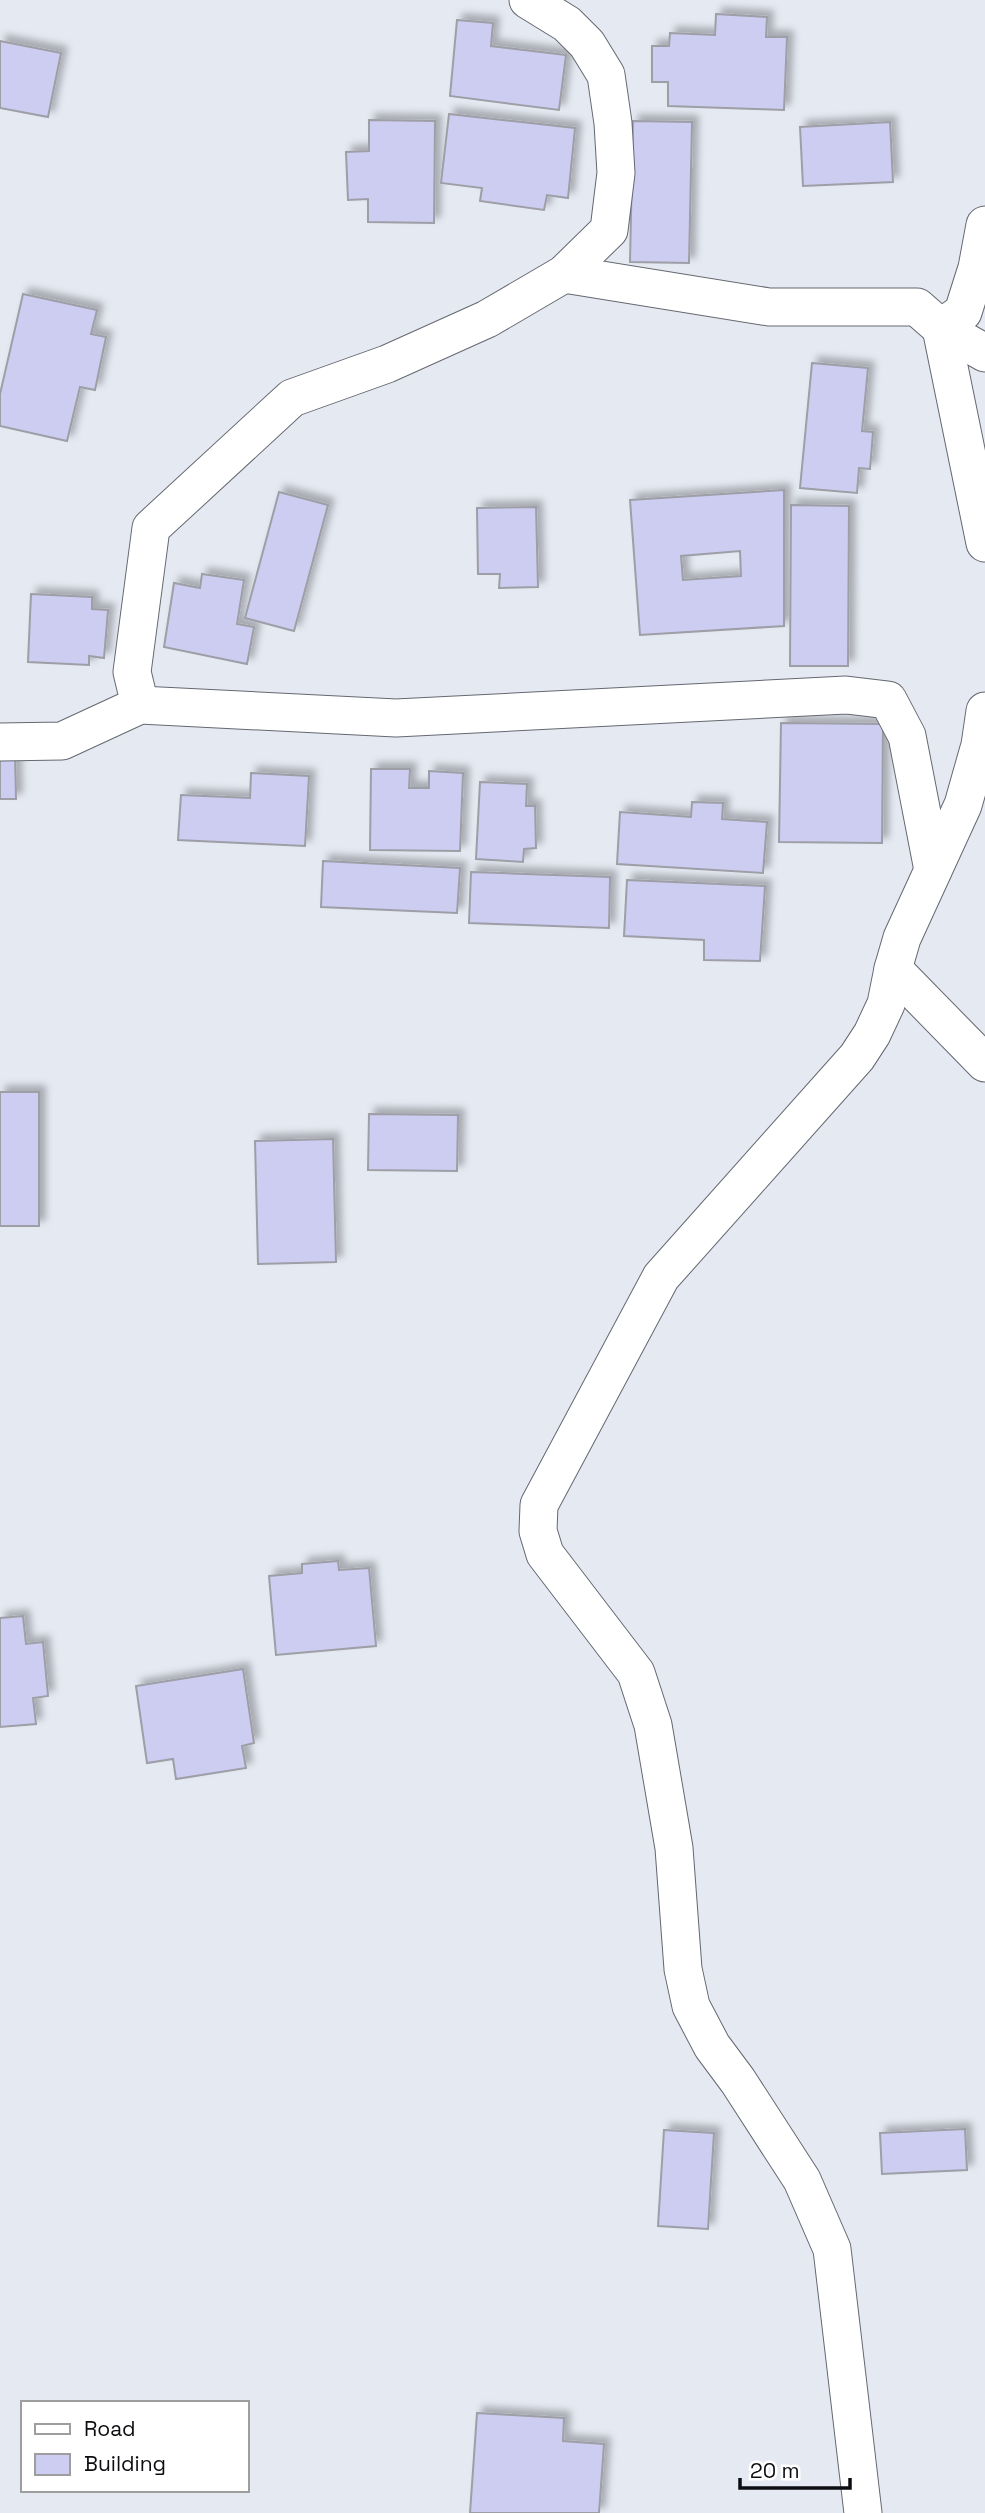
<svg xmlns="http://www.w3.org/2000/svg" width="985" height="2513" viewBox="0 0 985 2513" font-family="'Space Grotesk',sans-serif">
<defs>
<filter id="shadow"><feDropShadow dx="6" dy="-6" stdDeviation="3.5" flood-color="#0004"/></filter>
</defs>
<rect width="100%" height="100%" fill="#e5e9f2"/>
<g fill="#cdcdf2" stroke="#9e9ea7" stroke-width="2" fill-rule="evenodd" filter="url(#shadow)">
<polygon points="716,14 767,17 766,37 787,37 784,110 668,106 668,82 652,82 652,46 669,46 670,33 715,35"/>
<polygon points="457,20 493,23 491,46 566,55 559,110 450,96"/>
<polygon points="0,41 61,53 48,117 0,108"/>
<polygon points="449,114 575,128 568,198 547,195 544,210 480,201 482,188 441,183"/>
<polygon points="369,120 435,121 434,223 368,222 368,199 348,200 346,152 369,151"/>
<polygon points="633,121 692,122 689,263 630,262"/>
<polygon points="890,122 893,182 803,186 800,127"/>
<polygon points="23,294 97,310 91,334 106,337 95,390 80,387 67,441 0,426 0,394"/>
<polygon points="812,363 868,368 862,431 873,432 870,469 859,468 857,493 800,488"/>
<path d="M 784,490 L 784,626 L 640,635 L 630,500 ZM 740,551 L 741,576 L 683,580 L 681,556 Z"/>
<polygon points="279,492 328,505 294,631 245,618"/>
<polygon points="791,505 849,506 848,666 790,666"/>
<polygon points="536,507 538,587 499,588 500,574 478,574 477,508"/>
<polygon points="202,574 244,580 237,624 254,627 247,664 164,647 174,583 200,588"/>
<polygon points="31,594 92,597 92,609 108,610 104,658 89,656 89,665 28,662"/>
<polygon points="781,723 883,724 882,843 779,842"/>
<polygon points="15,756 16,799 0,799 0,757"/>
<polygon points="371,769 410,769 409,788 429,788 429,771 463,773 460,851 370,850"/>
<polygon points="251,773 309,776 305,846 178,840 181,795 250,798"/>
<polygon points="480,782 527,784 526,806 535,806 536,848 524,849 523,862 476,859"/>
<polygon points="692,802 723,803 722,819 767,822 763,873 617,864 620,812 691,817"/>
<polygon points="323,861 460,868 457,913 321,907"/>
<polygon points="471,872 610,877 609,928 469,923"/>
<polygon points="627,880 765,886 760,961 704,960 704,940 624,936"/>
<rect x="0" y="1092" width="39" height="134"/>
<polygon points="369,1114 458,1115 457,1171 368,1170"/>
<polygon points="333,1139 336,1262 258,1264 255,1141"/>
<polygon points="338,1561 339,1570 369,1568 376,1646 276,1655 269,1576 302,1573 302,1564"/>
<polygon points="23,1616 26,1644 43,1642 48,1696 33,1698 36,1724 0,1727 0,1618"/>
<polygon points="243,1669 254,1743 242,1746 246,1768 176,1779 173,1759 147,1763 136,1686"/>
<polygon points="965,2129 967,2170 882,2174 880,2133"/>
<polygon points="664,2130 714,2133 708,2229 658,2226"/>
<polygon points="477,2413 564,2418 563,2441 604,2444 599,2513 470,2513"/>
</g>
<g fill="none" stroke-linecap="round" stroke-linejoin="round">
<g stroke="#656870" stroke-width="39">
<g id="street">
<polyline points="985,225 977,268 963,312 941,328 985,543"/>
<polyline points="564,274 769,307 917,307 941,328 985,353"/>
<polyline points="140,705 132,672 151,528 292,398 387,364 487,319 564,274 609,230 616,173 613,123 606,75 587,44 567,24 528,0"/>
<polyline points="0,742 62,741 140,705 396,718 846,695 888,700 907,736 933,870"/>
<polyline points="893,969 985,1063"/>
<polyline points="863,2513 832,2249 802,2180 738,2081 712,2046 691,2006 683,1969 674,1848 653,1725 636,1673 545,1554 538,1531 539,1505 661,1277 857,1057 872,1034 886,1004 893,969 902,938 963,805 980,745 985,711"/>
</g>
</g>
<use href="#street" stroke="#fff" stroke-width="37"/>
</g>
<rect x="21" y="2401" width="228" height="91" fill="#ffffff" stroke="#9e9e9f" stroke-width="2"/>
<rect x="35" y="2424" width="35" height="10" fill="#ffffff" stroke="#9e9e9f" stroke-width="2"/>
<text x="84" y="2436" font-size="21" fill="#0c0d10">Road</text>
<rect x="35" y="2454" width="35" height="21" fill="#cdcdf2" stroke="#9e9e9f" stroke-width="2"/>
<text x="84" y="2471" font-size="21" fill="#0c0d10">Building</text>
<path d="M740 2478v10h110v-10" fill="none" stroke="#0c0d10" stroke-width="3.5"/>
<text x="750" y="2478" font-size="21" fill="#0c0d10" stroke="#ffffff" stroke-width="5" paint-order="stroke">20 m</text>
</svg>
